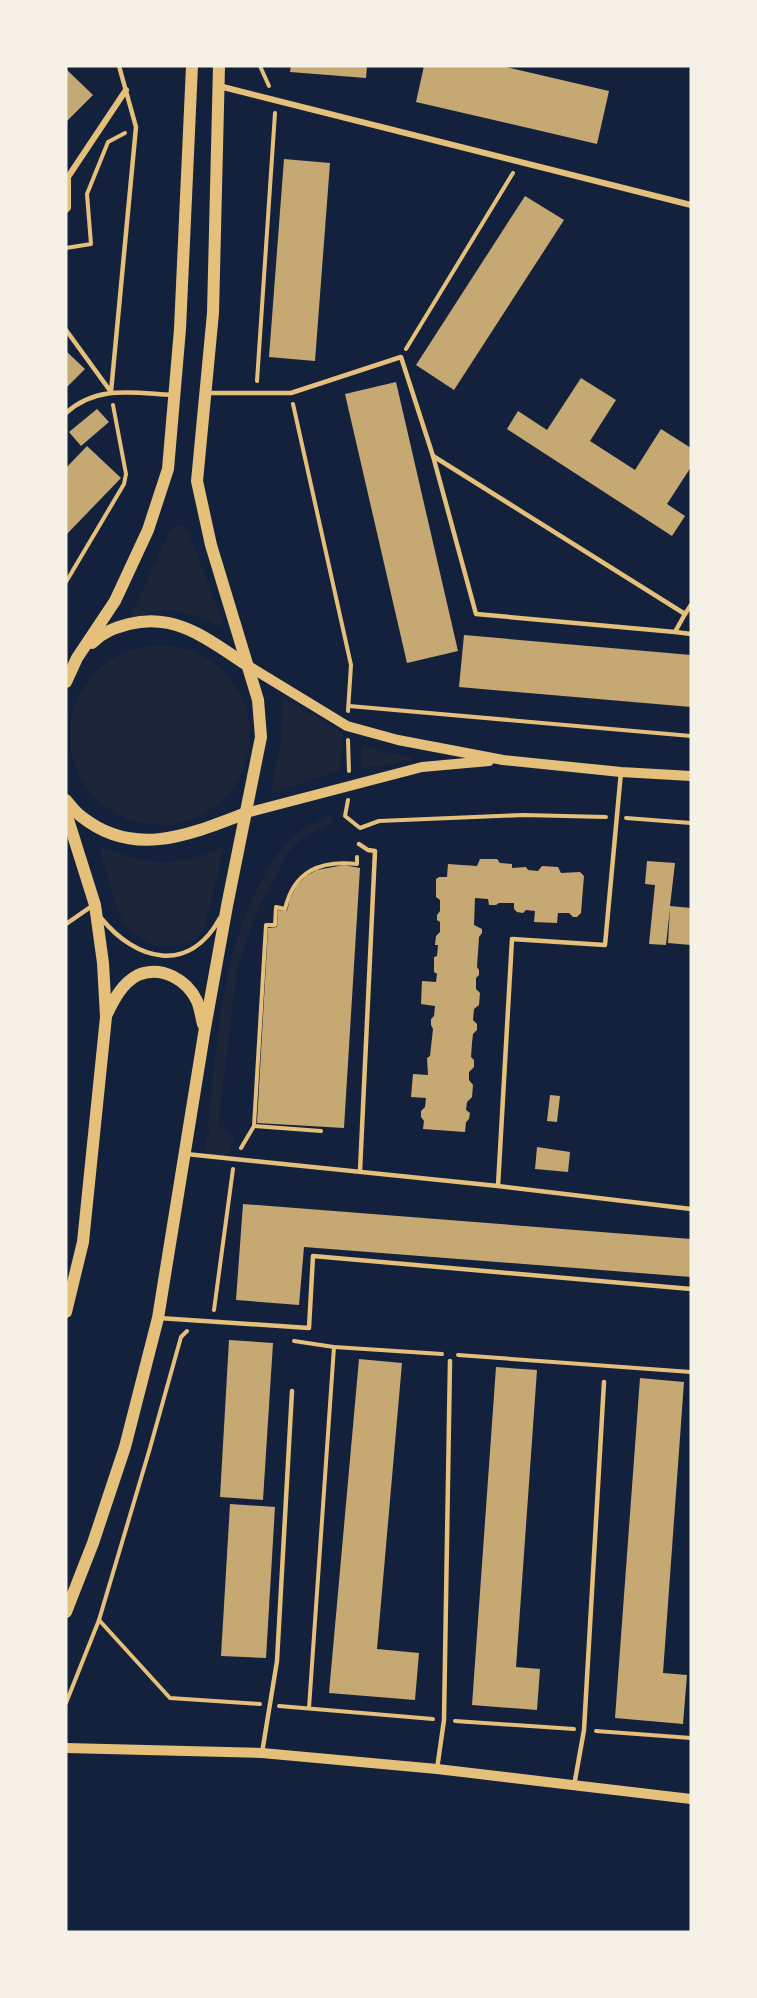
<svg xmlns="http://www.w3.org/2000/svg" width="757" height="1998" viewBox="0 0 757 1998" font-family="Commissioner,sans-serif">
<rect width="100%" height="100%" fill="#14213d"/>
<g fill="#1d2539">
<path d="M 177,525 L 182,525 L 190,536 L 225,629 C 197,613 163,602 134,619 L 131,616 L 169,533 Z"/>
<circle cx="160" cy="735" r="90"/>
<path d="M 282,697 L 343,733 L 340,770 L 270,794 C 277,759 285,733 282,697 Z"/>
<polygon points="362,744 384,752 411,757 411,761 361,768"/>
<path d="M 331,815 L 332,823 L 306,836 L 296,844 L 287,855 L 259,907 L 247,937 L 237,970 L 218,1125 L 233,1134 L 235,1143 L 229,1147 C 230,1155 226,1157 219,1160 L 205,1152 C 205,1147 208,1134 210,1129 L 208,1128 C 217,1041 221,949 267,871 C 275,857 285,841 298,832 C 308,825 320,820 331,815 Z"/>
<path d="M 99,846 C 149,866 174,868 224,847 L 204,930 C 196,941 186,945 172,946 C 154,948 138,940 126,926 C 117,915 104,863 99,846 Z"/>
</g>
<g fill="#c6a872">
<polygon points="291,66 367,66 366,78 290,72"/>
<polygon points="424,66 501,66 609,91 597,144 416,102"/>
<polygon points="66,69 93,95 66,122"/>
<polygon points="284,159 330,163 315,361 269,357"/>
<polygon points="525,196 564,220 454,390 416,365"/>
<polygon points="66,351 85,369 66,388"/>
<polygon points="581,378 616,400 590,441 635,470 661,429 691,448 691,467 667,504 685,516 672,536 507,429 518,411 547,430"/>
<polygon points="396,382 458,651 407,663 345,394"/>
<polygon points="97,409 109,422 81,446 69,432"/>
<polygon points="87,446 121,478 66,535 66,468"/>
<polygon points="464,635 691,655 691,707 459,687"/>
<polygon points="480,859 497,859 500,863 512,864 512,868 526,867 528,870 538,871 542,866 558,867 561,873 580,872 584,876 581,913 577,917 573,917 569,913 558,913 557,923 534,922 535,911 526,910 523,913 517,912 514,909 514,903 499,903 496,905 489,905 488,899 475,898 474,925 482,929 482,933 479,937 477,967 479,970 479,975 476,978 476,989 480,993 479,1005 474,1009 473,1020 477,1024 477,1030 473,1034 472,1043 471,1057 474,1060 474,1067 469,1072 469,1080 473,1085 472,1097 467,1102 466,1110 470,1113 469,1119 466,1122 465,1132 423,1129 424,1121 421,1117 421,1111 425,1107 426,1098 411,1097 413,1074 428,1075 427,1058 430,1056 433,1029 431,1025 431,1019 434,1016 435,1006 421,1004 422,981 436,982 437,974 434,972 434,957 437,956 438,945 435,945 436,936 440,932 440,922 437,920 437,915 440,911 440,900 436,897 436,879 439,877 447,877 448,864 477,866"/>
<polygon points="647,861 675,863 670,906 691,908 691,945 668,943 670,908 666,945 649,944 655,885 645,884"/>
<polygon points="344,865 360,868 344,1128 257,1123 268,928 277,927 278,910 287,911 290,899 297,885 306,876 317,870"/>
<polygon points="550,1095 560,1096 557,1122 547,1121"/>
<polygon points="537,1147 570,1152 568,1172 535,1169"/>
<polygon points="243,1204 691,1239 691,1277 304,1247 299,1305 236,1300"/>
<polygon points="229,1340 273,1343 263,1500 220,1497"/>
<polygon points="359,1359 402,1363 377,1649 419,1653 415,1700 329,1693"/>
<polygon points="496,1367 537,1370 516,1667 540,1669 537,1710 472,1705"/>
<polygon points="640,1378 684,1382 663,1673 687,1675 683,1724 615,1718"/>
<polygon points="230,1504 275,1507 266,1658 221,1656"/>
</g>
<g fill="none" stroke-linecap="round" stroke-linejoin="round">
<g stroke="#e5c07b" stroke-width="4">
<polyline points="260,66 269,86"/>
<polyline points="66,248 91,244 87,194 108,142 125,133"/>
<polyline points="406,349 513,173"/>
<polyline points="257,381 275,113"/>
<polyline points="293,404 351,665 348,711"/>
<polyline points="66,582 124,484 126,474 113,405"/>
<polyline points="349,706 691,736"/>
<polyline points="348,740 349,771"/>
<polyline points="348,800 345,816 360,828 379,821 523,815 606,817"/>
<polyline points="626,818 691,823"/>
<path d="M 321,1131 L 254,1126 L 266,925 L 275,925 L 276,907 L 285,909 C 294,871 320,860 357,864 L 357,857"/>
<polyline points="241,1148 254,1126"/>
<polyline points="214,1310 233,1169"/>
<polyline points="294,1341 334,1347 442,1354"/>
<polyline points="458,1355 691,1372"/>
<polyline points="99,1620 170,1698 260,1704"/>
<polyline points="66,1703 99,1620 150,1448 181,1337 187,1331"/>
<polyline points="279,1706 433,1719"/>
<polyline points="309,1708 334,1347"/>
<polyline points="455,1721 574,1729"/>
<polyline points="596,1731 691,1738"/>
</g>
<g stroke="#e5c07b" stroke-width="4.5">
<polyline points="66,330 111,392 136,127 119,66"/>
<polyline points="206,393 291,393 401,357 433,456 685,614 691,605"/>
<path d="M 66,413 C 97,385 133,393 172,395"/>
<polyline points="433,456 476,614 675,632 685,614"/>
<polyline points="675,632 691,634"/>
<polyline points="359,844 368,850 375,851 360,1171"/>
<path d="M 101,918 C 136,961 189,975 220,918"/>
<polyline points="66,924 92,906"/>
<polyline points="186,1154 498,1186 512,939 605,945 621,772"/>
<polyline points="498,1186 691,1209"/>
<polyline points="159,1318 309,1328 313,1256 691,1289"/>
<polyline points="262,1753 277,1661 292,1391"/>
<polyline points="437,1769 444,1720 450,1361"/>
<polyline points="574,1786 584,1730 604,1382"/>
</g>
<g stroke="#e5c07b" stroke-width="6">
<polyline points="219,86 691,205"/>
<polyline points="66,210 68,208 68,177 126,90"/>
</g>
<g stroke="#e5c07b" stroke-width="10">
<polyline points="247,665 347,726 398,740 503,760 621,772 691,776"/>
<polyline points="246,813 422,767 489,761"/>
<polyline points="66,1748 262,1753 437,1769 691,1799"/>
</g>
<g stroke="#e5c07b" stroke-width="12">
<path d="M 92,643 C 103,632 114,628 129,624 C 177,612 210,641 247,665"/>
<polyline points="66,682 77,658 115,601 148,530 168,469 180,329 192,66"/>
<path d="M 66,800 C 71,806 76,813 82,817 C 135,859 191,834 246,813"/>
<polyline points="66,813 95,905 103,963 106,1017 83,1242 66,1312"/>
<path d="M 106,1016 C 113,1001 122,983 138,975 C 162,965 187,980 197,1001 C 200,1008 201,1017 203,1024"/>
<polyline points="66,1612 93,1543 125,1447 158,1318 205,1028 227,906 261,737 258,700 211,545 197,481 213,313 219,66"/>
</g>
</g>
<rect width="757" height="1998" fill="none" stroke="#f6f1e7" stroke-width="135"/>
</svg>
